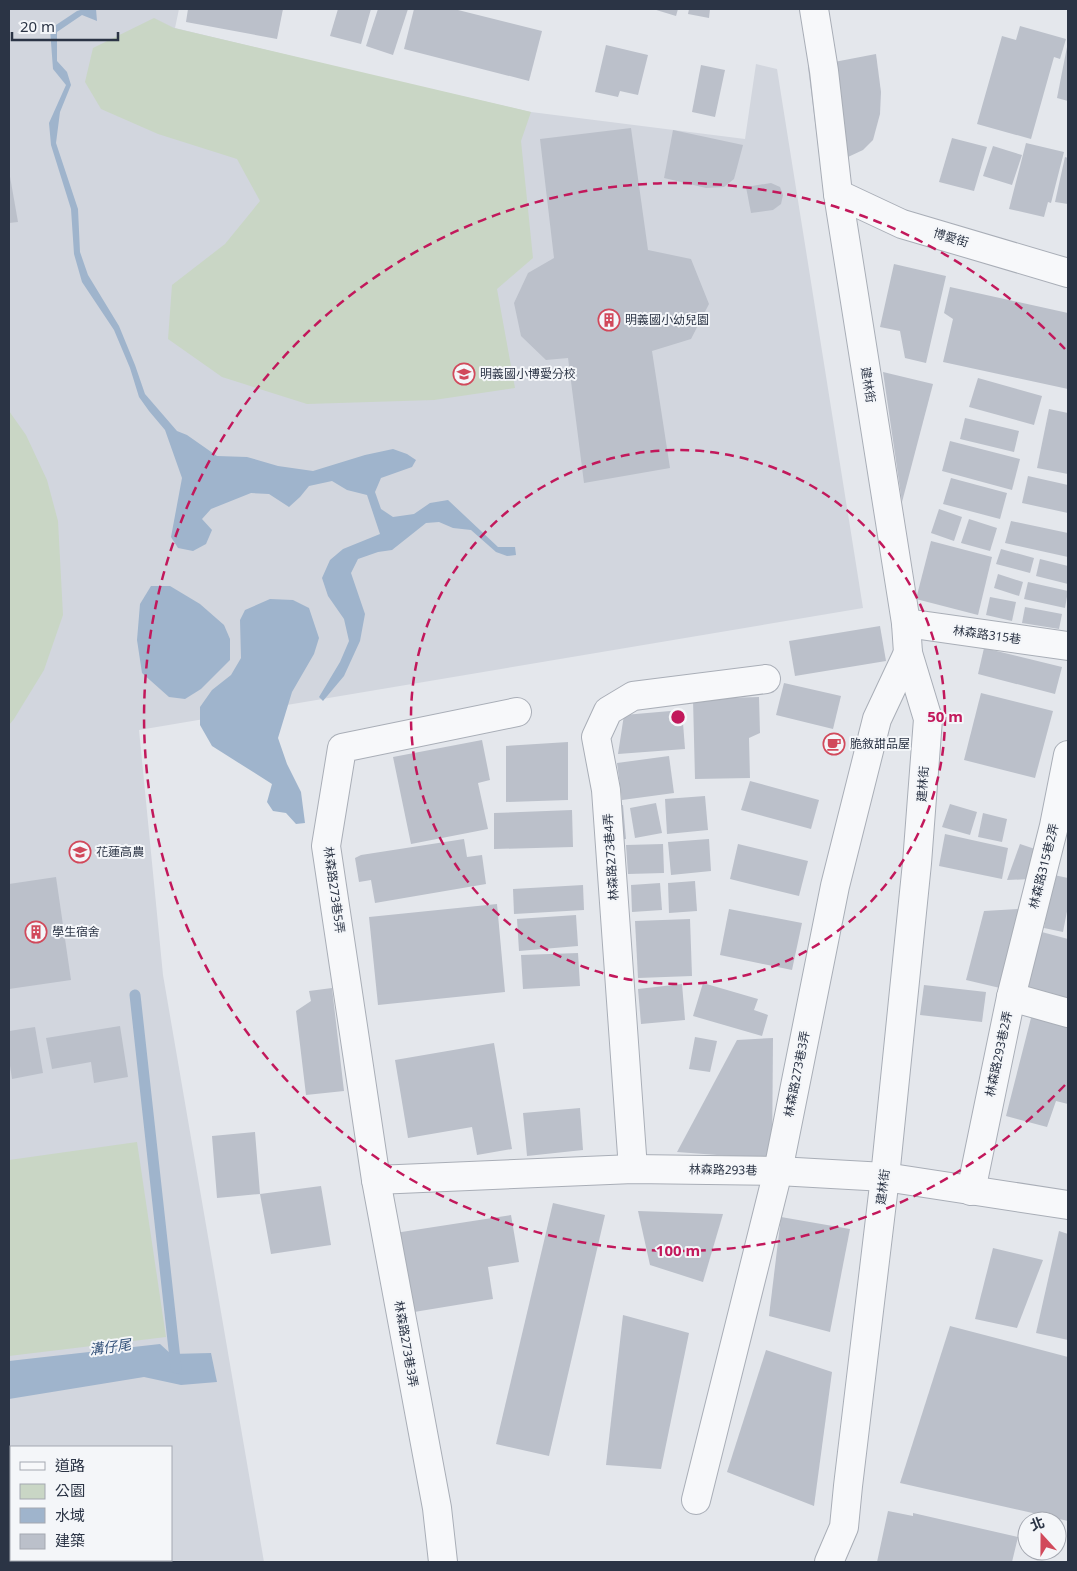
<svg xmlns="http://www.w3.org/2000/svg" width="1077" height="1571" viewBox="0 0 1077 1571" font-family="'Noto Sans','Noto Sans TC',sans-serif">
<rect width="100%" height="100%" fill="#e4e7ec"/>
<path fill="#d2d6de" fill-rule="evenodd" d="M 9,9 L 179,9 L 175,28 L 374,76 L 531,112 L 745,139 L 756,64 L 777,69 L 863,608 L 139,730 L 163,975 L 264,1562 L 9,1562 ZM 11,1447 L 171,1447 L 171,1560 L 11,1560 Z"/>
<g fill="#c9d6c5">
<polygon points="154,18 174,28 531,112 521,141 533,258 497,289 515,388 434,400 307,404 222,377 168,339 172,285 225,244 260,201 237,159 158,134 101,109 85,82 93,48"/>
<polygon points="9,411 26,435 47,480 58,521 63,615 44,670 14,719 9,725"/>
<polygon points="137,1142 166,1337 9,1356 9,1160"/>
</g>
<g fill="#9fb4cc">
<polygon points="84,9 96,9 97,21 82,15 57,32 57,61 67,72 71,85 60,112 56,143 78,209 80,252 88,275 119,326 135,365 145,394 177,431 187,435 217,456 247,457 278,466 313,471 365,455 393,449 407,454 416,460 412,467 381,478 375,492 381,509 393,517 414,514 430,503 448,500 498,547 515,547 516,555 507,556 496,552 471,530 453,528 439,522 426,523 392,550 378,552 358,559 351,573 365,614 360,641 344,676 323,701 319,697 340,662 349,641 344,619 328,596 322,578 330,560 343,549 380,534 367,495 347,490 332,481 309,486 300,497 289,507 269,494 251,493 211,509 202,519 212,530 206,544 193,551 178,548 171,537 182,478 165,430 149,411 139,397 130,368 114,330 82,282 74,254 71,209 51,145 49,123 66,85 53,69 50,29 77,11"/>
<polygon points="151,586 170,586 200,604 224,625 230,639 230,660 201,689 185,699 169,697 142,673 137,640 140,604"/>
<polygon points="270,599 293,600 309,608 319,638 314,654 292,692 278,738 287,764 301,792 305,823 296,824 286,813 273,811 267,802 272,784 212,746 200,725 200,707 212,690 231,675 241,658 240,620 245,610"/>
<polygon points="160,1344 171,1354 211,1353 217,1382 181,1385 144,1377 9,1399 9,1361"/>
</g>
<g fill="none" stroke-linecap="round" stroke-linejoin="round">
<polyline stroke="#9fb4cc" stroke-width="11" points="135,995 176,1368"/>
</g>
<g fill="#bbc0ca">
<polygon points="188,9 283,9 277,39 186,22"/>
<polygon points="338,9 371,9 361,44 330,36"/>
<polygon points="378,9 408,9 393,55 366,46"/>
<polygon points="414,9 454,9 542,31 529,81 404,49"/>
<polygon points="653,9 678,9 676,16"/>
<polygon points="689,9 710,9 709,18 688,14"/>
<polygon points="1020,26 1066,39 1060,59 1054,57 1031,139 977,124 1002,36 1016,40"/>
<polygon points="606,45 648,55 638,95 620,91 618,97 595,92"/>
<polygon points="1067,47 1068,47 1068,101 1057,98"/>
<polygon points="876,54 881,92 880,114 873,140 863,150 848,157 819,154 808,67"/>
<polygon points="701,65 725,70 715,117 692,112"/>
<polygon points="631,128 648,250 691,259 709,304 691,339 652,351 670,468 584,483 568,358 546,360 521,336 514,303 528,273 554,258 540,139"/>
<polygon points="673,130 743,145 734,179 724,187 706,188 664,178"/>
<polygon points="952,138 987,147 974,191 939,182"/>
<polygon points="1026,143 1064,152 1051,203 1048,202 1044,217 1009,209"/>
<polygon points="993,146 1022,155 1012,185 983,176"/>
<polygon points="1065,157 1068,158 1068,204 1055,202"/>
<polygon points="9,171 18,222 9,223"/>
<polygon points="771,183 780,187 783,195 781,204 773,210 751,213 746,187"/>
<polygon points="894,264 946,276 926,363 905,358 900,331 880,327"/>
<polygon points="950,287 1068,313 1068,389 943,362 953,319 944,313"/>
<polygon points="883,372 933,384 902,502"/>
<polygon points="978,378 1042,396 1034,425 969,407"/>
<polygon points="1049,409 1068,413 1068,474 1037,468"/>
<polygon points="965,418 1019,431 1014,452 960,439"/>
<polygon points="950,441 1020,459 1012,490 942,471"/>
<polygon points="1028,476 1068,485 1068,513 1022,503"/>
<polygon points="951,478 1007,493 1000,519 943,504"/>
<polygon points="939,509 962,517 954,541 931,533"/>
<polygon points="969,519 997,528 990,551 961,543"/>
<polygon points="1011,521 1068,533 1068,557 1005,543"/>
<polygon points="931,541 992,557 978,615 916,599"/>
<polygon points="1001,549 1034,558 1030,573 996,564"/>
<polygon points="1040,559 1068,566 1068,584 1036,576"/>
<polygon points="998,574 1023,582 1019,596 994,588"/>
<polygon points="1028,582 1068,591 1065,608 1024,599"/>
<polygon points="990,597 1016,602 1012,621 986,615"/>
<polygon points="1025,607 1062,614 1059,629 1022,623"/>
<polygon points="880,626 886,661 795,676 789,641"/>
<polygon points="984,648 1062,667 1055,694 978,674"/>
<polygon points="784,683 841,696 833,729 776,715"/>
<polygon points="981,693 1053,711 1035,778 964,760"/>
<polygon points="759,697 760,733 749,738 750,778 695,779 693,699"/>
<polygon points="682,710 685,749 618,754 624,715"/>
<polygon points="482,740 490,780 478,783 488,829 411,844 393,757"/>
<polygon points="568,742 568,800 506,802 506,746"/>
<polygon points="669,756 674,793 622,800 617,763"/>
<polygon points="750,781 819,800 811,829 741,810"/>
<polygon points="705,796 708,830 667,834 665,799"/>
<polygon points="656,803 662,833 635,838 630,808"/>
<polygon points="950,804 977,812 970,835 942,827"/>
<polygon points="623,805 626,839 617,840 614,806"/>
<polygon points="572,810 573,847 494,849 494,813"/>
<polygon points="983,813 1007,819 1002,842 978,837"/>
<polygon points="945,834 1008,848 1002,879 939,866"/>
<polygon points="464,839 467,857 482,855 486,884 375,903 371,880 359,882 355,858 361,855"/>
<polygon points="709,839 711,871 671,875 668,842"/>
<polygon points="663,844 664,873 628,874 626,845"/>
<polygon points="738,844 808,861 799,896 730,879"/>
<polygon points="1020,844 1041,851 1031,879 1007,880"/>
<polygon points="1054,875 1068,878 1068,906 1063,932 1044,928"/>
<polygon points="56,877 71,980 9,989 9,884"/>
<polygon points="695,881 697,911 669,913 668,883"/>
<polygon points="660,883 662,910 632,912 631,885"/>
<polygon points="583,885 584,910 514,914 513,889"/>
<polygon points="497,904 505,992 378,1005 369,917"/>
<polygon points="729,909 802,923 792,970 720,955"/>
<polygon points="1019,909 1000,988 966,980 984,911"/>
<polygon points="576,915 578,946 519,951 517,919"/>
<polygon points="690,919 692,976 638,978 635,921"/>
<polygon points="1038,931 1068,939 1068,1005 1023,992"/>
<polygon points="578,953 580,986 523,989 521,955"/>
<polygon points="703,983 758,999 754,1010 768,1015 762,1036 693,1016"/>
<polygon points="682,984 685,1020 641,1024 638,989"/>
<polygon points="924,985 986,992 982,1022 920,1015"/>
<polygon points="332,988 344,1091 306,1095 296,1011 311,1001 309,991"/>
<polygon points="1032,1014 1068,1024 1068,1104 1056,1101 1047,1127 1006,1116"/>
<polygon points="120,1026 128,1077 94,1083 91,1062 52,1069 46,1038"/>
<polygon points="35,1027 43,1073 12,1079 9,1059 9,1031"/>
<polygon points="695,1037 717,1041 710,1072 689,1069"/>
<polygon points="773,1038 772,1159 677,1152 737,1040"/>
<polygon points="494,1043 512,1149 477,1155 472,1127 408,1138 395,1060"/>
<polygon points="580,1108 583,1150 527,1156 523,1113"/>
<polygon points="255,1132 260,1194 321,1186 331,1245 271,1254 260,1194 217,1198 212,1136"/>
<polygon points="553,1203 605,1215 549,1456 496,1444"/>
<polygon points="638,1211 723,1214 703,1282 650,1265"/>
<polygon points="511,1215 519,1262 488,1267 493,1299 408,1313 395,1233"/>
<polygon points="781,1217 850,1229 830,1332 769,1316"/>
<polygon points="1059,1231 1068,1234 1068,1340 1036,1333"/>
<polygon points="993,1248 1043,1260 1017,1328 975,1319"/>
<polygon points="623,1315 689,1333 661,1469 606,1465"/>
<polygon points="950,1326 1068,1357 1068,1521 900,1483"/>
<polygon points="766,1350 832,1372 814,1506 727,1472"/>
<polygon points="888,1511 913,1516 913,1513 1018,1537 1012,1562 877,1562"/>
</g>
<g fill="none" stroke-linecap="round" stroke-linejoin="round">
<g stroke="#a9aeb7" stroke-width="30">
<g id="minor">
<polyline points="814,9 824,71 838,194 906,623 908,653 928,719 917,863 885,1177 848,1486 844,1527 829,1562"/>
<polyline points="838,194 902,224 1068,273"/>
<polyline points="906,623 1068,646"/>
<polyline points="1011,997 1068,1013"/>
<polyline points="633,1169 606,790 596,737 608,711 633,696 766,679"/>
<polyline points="376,1180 633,1169 778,1171 885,1177 1068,1205"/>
<polyline points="971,1191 1011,997 1054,826 1068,755"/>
<polyline points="696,1500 778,1171 835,886 877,719 908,653"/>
<polyline points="443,1562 437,1508 376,1180 326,846 342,748 517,712"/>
</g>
</g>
<use href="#minor" stroke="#f7f8fa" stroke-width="28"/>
</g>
<g fill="none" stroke="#c2185b" stroke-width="2.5" stroke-dasharray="9 6">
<circle cx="678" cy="717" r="267"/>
<path d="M1065 1085A534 534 0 1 1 1065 349"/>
</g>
<defs>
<g id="building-ring" transform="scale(1.125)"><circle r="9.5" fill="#f4f6f9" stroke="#d1495b" stroke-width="1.5"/><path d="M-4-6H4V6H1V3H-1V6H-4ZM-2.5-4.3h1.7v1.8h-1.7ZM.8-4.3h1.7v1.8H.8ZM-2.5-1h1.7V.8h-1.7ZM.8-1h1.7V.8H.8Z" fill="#d1495b"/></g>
<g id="school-ring" transform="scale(1.125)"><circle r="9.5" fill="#f4f6f9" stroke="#d1495b" stroke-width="1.5"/><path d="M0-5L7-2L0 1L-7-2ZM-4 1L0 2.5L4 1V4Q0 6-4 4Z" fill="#d1495b"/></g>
<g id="cafe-ring" transform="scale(1.125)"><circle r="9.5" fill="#f4f6f9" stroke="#d1495b" stroke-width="1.5"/><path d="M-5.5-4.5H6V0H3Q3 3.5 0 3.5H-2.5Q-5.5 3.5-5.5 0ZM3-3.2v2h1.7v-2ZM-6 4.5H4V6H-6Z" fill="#d1495b"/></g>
</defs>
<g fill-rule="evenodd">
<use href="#building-ring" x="609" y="320"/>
<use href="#school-ring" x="464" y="374"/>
<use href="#cafe-ring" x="834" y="744"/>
<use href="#school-ring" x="80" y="852"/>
<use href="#building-ring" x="36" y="932"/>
</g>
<g text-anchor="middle" stroke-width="4" stroke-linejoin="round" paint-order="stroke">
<g font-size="12" fill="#2b3445" stroke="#f4f6f9">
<text transform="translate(951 238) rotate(17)" y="4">博愛街</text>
<text transform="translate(868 385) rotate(81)" y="4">建林街</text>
<text transform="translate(987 635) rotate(8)" y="4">林森路315巷</text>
<text transform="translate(923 784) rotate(-86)" y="4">建林街</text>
<text transform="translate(611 857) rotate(-94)" y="4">林森路273巷4弄</text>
<text transform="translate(1044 866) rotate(-76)" y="4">林森路315巷2弄</text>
<text transform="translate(334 890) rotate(82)" y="4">林森路273巷5弄</text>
<text transform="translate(999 1054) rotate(-78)" y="4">林森路293巷2弄</text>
<text transform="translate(797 1074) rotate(-79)" y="4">林森路273巷3弄</text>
<text transform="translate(723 1170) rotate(1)" y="4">林森路293巷</text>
<text transform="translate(883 1187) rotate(-83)" y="4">建林街</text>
<text transform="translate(406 1344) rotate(80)" y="4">林森路273巷3弄</text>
</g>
<g font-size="12" fill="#2b3445" stroke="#f4f6f9" text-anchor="start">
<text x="625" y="324">明義國小幼兒園</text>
<text x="480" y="378">明義國小博愛分校</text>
<text x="850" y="748">脆敘甜品屋</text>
<text x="96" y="856">花蓮高農</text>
<text x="52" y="936">學生宿舍</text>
</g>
<g font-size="14" font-style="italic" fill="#34527a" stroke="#f4f6f9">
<text transform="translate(110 1347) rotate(-8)" y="5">溝仔尾</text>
</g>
</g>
<circle cx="678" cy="717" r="8" fill="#c2185b" stroke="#f4f6f9" stroke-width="2.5"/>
<g font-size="15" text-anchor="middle" font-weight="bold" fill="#c2185b" stroke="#f4f6f9" stroke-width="4" stroke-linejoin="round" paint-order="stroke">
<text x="945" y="722">50 m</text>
<text x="678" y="1256">100 m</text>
</g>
<rect width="1077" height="1571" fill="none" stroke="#2b3445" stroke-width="20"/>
<rect x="10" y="1446" width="162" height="115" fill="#f4f6f9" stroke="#a4a8b1"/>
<rect x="20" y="1462" width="25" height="8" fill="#f7f8fa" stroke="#a4a8b1"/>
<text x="55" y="1471" font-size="15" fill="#2b3445">道路</text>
<rect x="20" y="1484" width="25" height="15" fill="#c9d6c5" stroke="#a4a8b1"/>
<text x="55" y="1496" font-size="15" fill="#2b3445">公園</text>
<rect x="20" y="1508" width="25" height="15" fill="#9fb4cc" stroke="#a4a8b1"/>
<text x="55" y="1521" font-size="15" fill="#2b3445">水域</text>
<rect x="20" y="1534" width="25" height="15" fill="#bbc0ca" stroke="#a4a8b1"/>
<text x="55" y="1546" font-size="15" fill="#2b3445">建築</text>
<g transform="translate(1042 1536) rotate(339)"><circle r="24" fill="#f4f6f9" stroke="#a4a8b1"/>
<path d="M0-4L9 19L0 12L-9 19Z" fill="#d1495b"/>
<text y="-8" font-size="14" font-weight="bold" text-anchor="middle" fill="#2b3445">北</text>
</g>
<path d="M12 32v8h106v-8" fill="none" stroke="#2b3445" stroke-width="2.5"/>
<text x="20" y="32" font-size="15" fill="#2b3445" stroke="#f4f6f9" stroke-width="4" paint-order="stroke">20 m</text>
</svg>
